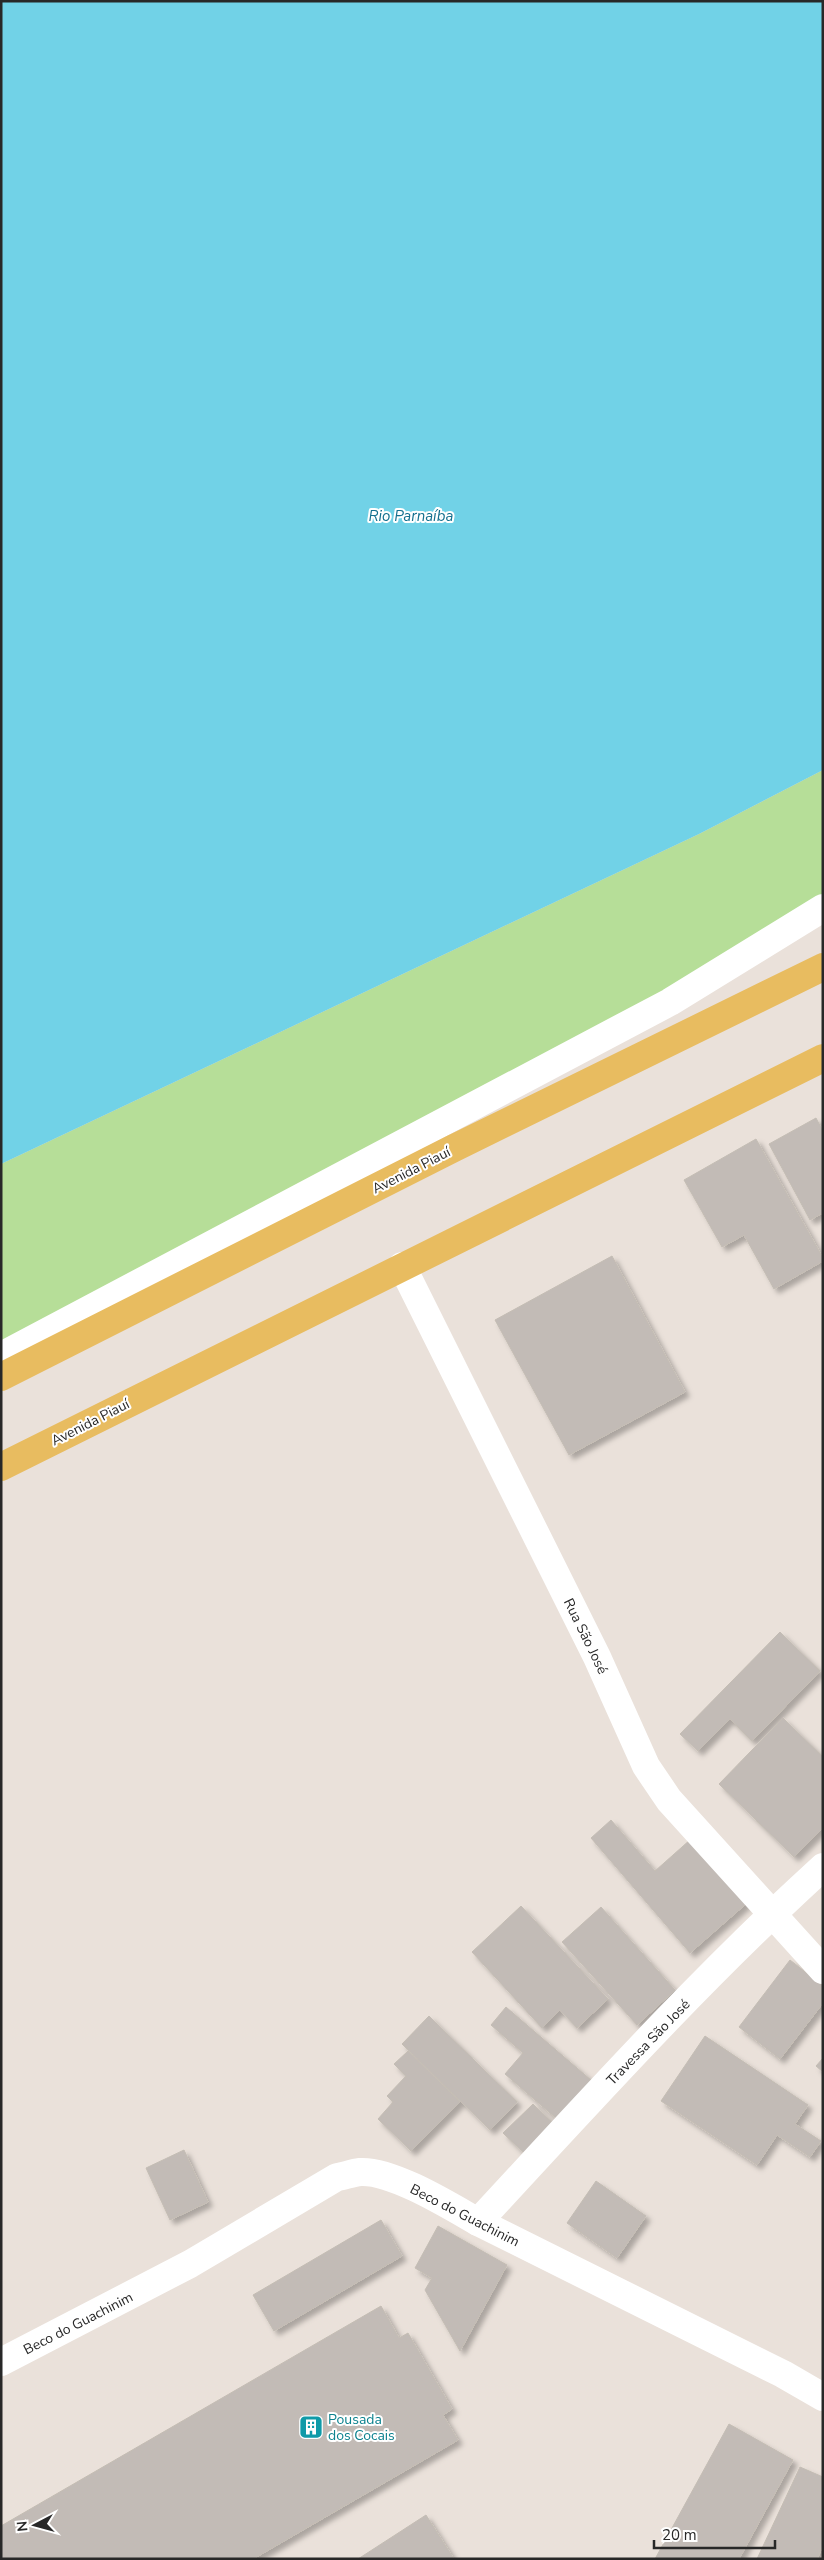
<svg xmlns="http://www.w3.org/2000/svg" width="824" height="2560" viewBox="0 0 824 2560" font-family="'Nunito Sans',sans-serif">
<defs>
<filter id="shadow"><feDropShadow dx="4.5" dy="4.5" stdDeviation="2.5" flood-color="#0004"/></filter>
</defs>
<rect width="100%" height="100%" fill="#eae1da"/>
<polygon fill="#b6de98" points="823,770 823,908 1,1356 1,1164 699,834"/>
<polygon fill="#71d2e7" points="1,1 823,1 823,770 699,834 1,1164"/>
<g fill="#c2bbb6" stroke="#c4bdb4" filter="url(#shadow)">
<polygon points="816,1118 823,1131 823,1213 810,1220 769,1144"/>
<polygon points="756,1139 823,1258 823,1261 774,1289 744,1235 722,1247 684,1180"/>
<polygon points="612,1256 685,1392 569,1455 495,1320"/>
<polygon points="780,1632 820,1671 752,1741 730,1719 698,1751 680,1734"/>
<polygon points="783,1718 823,1757 823,1828 794,1857 719,1784"/>
<polygon points="611,1820 655,1871 691,1839 747,1903 690,1953 591,1838"/>
<polygon points="521,1906 608,1999 577,2028 560,2010 542,2028 472,1952"/>
<polygon points="601,1907 675,1990 637,2025 562,1942"/>
<polygon points="790,1960 823,1986 823,2003 780,2059 739,2027"/>
<polygon points="506,2007 591,2080 557,2119 505,2074 523,2053 491,2025"/>
<polygon points="429,2016 517,2102 490,2130 402,2044"/>
<polygon points="705,2036 808,2105 795,2124 821,2141 810,2157 777,2135 757,2165 661,2101"/>
<polygon points="408,2051 460,2102 411,2151 378,2119 393,2102 387,2096 406,2076 394,2064"/>
<polygon points="823,2058 823,2072 816,2066"/>
<polygon points="533,2104 557,2127 528,2157 503,2133"/>
<polygon points="184,2150 208,2202 170,2220 146,2168"/>
<polygon points="596,2181 646,2216 617,2258 567,2223"/>
<polygon points="381,2220 402,2256 274,2331 253,2295"/>
<polygon points="438,2226 507,2265 460,2351 425,2290 432,2278 415,2268"/>
<polygon points="381,2306 399,2338 408,2333 452,2409 443,2415 458,2440 253,2559 1,2559 1,2526"/>
<polygon points="729,2424 793,2460 739,2559 655,2559"/>
<polygon points="800,2467 823,2477 823,2546 817,2559 757,2559"/>
<polygon points="426,2515 454,2559 358,2559"/>
</g>
<g fill="none" stroke-linecap="round" stroke-linejoin="round">
<polyline stroke="#fff" stroke-width="28" points="1,1356 670,1002 823,908"/>
<g stroke="#fff" stroke-width="28">
<polyline points="402,1266 597,1657 646,1766 669,1800 823,1970"/>
<path d="M 478,2222 C 590,2101 701,1978 823,1867"/>
<path d="M 1,2362 L 190,2264 L 337,2177 C 344,2176 352,2173 360,2172 C 392,2170 450,2206 478,2222 L 783,2374 L 823,2397"/>
</g>
<g stroke="#e8bc60" stroke-width="28">
<polyline points="1,1377 454,1148 823,967"/>
<polyline points="1,1467 823,1058"/>
</g>
</g>
<defs>
<g id="building-square" transform="scale(1.25)"><rect x="-9" y="-9" width="18" height="18" rx="4" fill="#0f9aa8" stroke="#fff"/><path d="M-4-6H4V6H1V3H-1V6H-4ZM-2.5-4.3h1.7v1.8h-1.7ZM.8-4.3h1.7v1.8H.8ZM-2.5-1h1.7V.8h-1.7ZM.8-1h1.7V.8H.8Z" fill="#fff"/></g>
</defs>
<g fill-rule="evenodd">
<use href="#building-square" x="311" y="2427"/>
</g>
<g text-anchor="middle" stroke-width="4" stroke-linejoin="round" paint-order="stroke">
<g font-size="14" fill="#282828" stroke="#fff">
<text transform="translate(411 1170) rotate(-27)" y="5">Avenida Piauí</text>
<text transform="translate(90 1422) rotate(-27)" y="5">Avenida Piauí</text>
<text transform="translate(586 1636) rotate(64)" y="5">Rua São José</text>
<text transform="translate(648 2042) rotate(-46)" y="5">Travessa São José</text>
<text transform="translate(465 2215) rotate(27)" y="5">Beco do Guachinim</text>
<text transform="translate(78 2323) rotate(-27)" y="5">Beco do Guachinim</text>
</g>
<g font-size="14" fill="#0d838f" stroke="#fff" text-anchor="start">
<text x="328" y="2424">Pousada<tspan x="328" dy="16">dos Cocais</tspan></text>
</g>
<g font-size="15" font-style="italic" fill="#14708f" stroke="#fff">
<text x="411" y="521">Rio Parnaíba</text>
</g>
</g>
<rect width="824" height="2560" fill="none" stroke="#282828" stroke-width="5"/>
<g transform="translate(35 2525) rotate(264)" stroke="#ffffff" stroke-width="4" paint-order="stroke">
<path d="M0-4L9 19L0 12L-9 19Z" fill="#282828"/>
<text y="-8" font-size="14" font-weight="bold" text-anchor="middle" fill="#282828">N</text>
</g>
<path d="M654 2540v8h121v-8" fill="none" stroke="#282828" stroke-width="2.5"/>
<text x="662" y="2540" font-size="15" fill="#282828" stroke="#ffffff" stroke-width="4" paint-order="stroke">20 m</text>
</svg>
